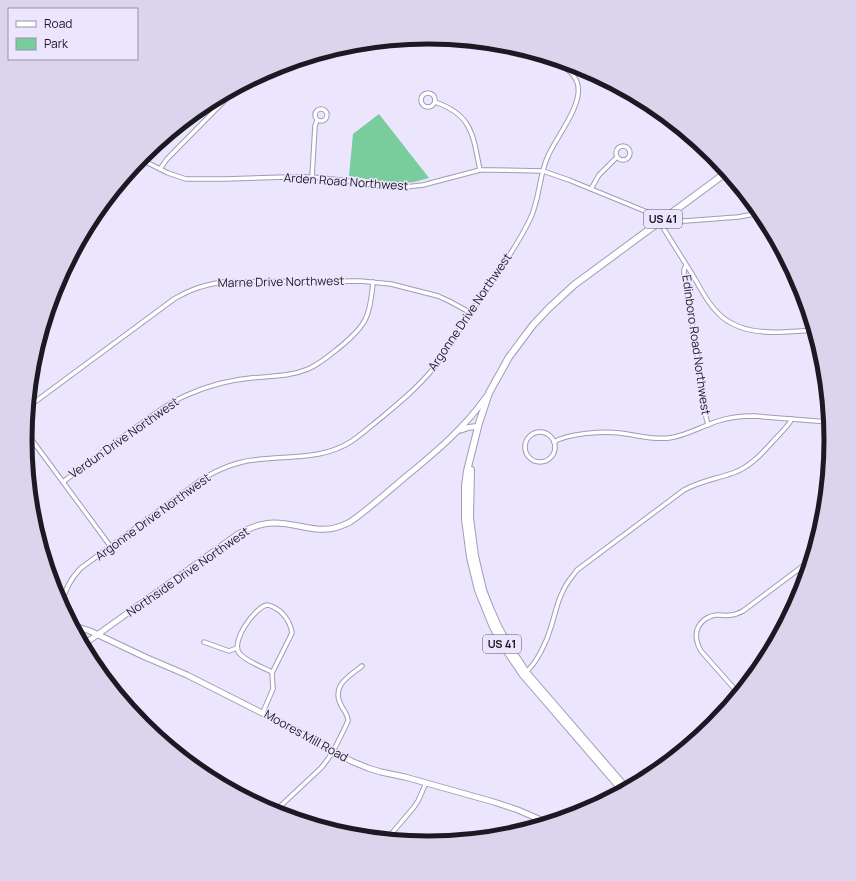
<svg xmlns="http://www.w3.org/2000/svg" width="856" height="881" viewBox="0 0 856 881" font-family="Manrope,sans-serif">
<rect width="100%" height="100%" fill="#ebe5fd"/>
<path fill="#79cc9c" d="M 379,114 L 429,178 C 424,179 419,181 414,182 C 393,186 369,179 349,176 L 353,134 Z"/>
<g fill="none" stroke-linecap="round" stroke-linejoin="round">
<g stroke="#a29bb8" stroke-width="5.5">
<g id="street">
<circle cx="428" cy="100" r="7"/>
<path d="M 435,102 C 473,115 473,136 480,170"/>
<circle cx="321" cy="115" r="6"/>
<circle cx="623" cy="153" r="7"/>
<polyline points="140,159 168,173 186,179 225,179 288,177 312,177 341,180 386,187 406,187 423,185 480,170 492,170 543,171 569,180 657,216 661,220 685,221 738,217 760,213"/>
<polyline points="160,169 167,159 237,88"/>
<polyline points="312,177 315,126 317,120"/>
<polyline points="591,189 599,175 617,157"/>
<path d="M 661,220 L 664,229 C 674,246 685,262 695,279 C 701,290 708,303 717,312 C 723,319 732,324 740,327 C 761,335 792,332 814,330"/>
<polyline points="686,265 684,270 684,275 703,389 706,417 708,425"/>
<path d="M 54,293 L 59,293 C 62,289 63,285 58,282"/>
<path d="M 28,407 L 174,299 C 191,289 204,285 223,282 L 360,281 L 391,284 L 438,296 L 449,301 L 471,313"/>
<polyline points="26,432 111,547"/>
<circle cx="540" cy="447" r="15"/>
<path d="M 554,442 C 569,433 603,431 620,433 C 637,435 651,440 669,438 C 686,436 702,426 718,421 C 730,417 742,416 754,416 L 829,422"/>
<path d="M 63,482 C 85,465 108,448 131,431 C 149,418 166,404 187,395 C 207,386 229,380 251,378 C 270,376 289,377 308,369 C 320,364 330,355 340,347 C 367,325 370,316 373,282"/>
<path d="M 61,605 C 65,590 70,579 81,568 L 201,480 C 217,470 234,462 254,460 C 288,455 321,461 352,441 C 362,434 371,426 381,418 C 399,403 417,388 432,370 C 440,360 446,349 453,339 C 464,323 474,307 485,292 C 501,267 519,244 531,217 C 540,197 539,175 548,156 C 556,137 585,103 577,82 C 570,65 552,61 536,56 C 528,53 519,50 511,47"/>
<polyline points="204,642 229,651 237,648"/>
<path d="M 525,673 C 537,663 547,641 551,627 C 555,615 557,602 563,591 C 566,583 572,577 577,570 L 684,490 C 700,481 716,479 733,473 C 751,467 764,451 776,438 C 782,432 788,426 792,419"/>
<path d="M 739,694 L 701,651 C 697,644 695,638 697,630 C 700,621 709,615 718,615 C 722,615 727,616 731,615 C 735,615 739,613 743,611 L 811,560"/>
<path d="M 263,712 L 273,689 L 272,673 L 292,633 C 291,625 287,618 281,612 C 277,609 272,605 267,605 C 255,607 229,643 240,654 C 246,661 264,668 272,672"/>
<path d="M 273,813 L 321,768 C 333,754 340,738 348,721 C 348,715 345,712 342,707 C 330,686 348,677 362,666"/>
<polyline points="387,839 414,807 418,801 426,783"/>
</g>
</g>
<g stroke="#a29bb8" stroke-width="7">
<g id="secondary">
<path d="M 461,430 C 467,427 471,426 478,427"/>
<polyline points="72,625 90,631 145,657 187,675 286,725 351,761 368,768 381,772 405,777 494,802 518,810 548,823"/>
<path d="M 83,645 L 238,534 C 249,528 261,523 274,523 C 304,523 320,538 350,522 C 369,509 386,493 403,479 C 433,454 464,429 486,397"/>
</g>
</g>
<g stroke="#a29bb8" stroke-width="8">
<g id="primary">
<polyline points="471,470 470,518 475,556 483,590 490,608 498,626 507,643 526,672 627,789"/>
<polyline points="623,791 523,675 502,644 493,627 478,590 470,557 465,519 465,486 467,471 479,423 489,393 509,357 533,325 549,308 574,285 727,172"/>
</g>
</g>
<use href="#street" stroke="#fff" stroke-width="3.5"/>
<use href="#secondary" stroke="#fff" stroke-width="5"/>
<use href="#primary" stroke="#fff" stroke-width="6"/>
</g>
<g text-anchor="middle" stroke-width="3" stroke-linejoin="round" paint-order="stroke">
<g fill="#ebe5fd" stroke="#5a5665" stroke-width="1">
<rect x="644" y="210" width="38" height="18" rx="3"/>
<rect x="483" y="635" width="38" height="18" rx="3"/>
</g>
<g font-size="11" font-weight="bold" fill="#1c1924">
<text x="663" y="223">US 41</text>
<text x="502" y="648">US 41</text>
</g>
<g font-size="12" fill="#1c1924" stroke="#ebe5fd">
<text transform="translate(346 182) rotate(4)" y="4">Arden Road Northwest</text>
<text transform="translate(281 282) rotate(-1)" y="4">Marne Drive Northwest</text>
<text transform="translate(470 312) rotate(-56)" y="4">Argonne Drive Northwest</text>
<text transform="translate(696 345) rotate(82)" y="4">Edinboro Road Northwest</text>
<text transform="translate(124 438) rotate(-35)" y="4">Verdun Drive Northwest</text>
<text transform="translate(153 517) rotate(-36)" y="4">Argonne Drive Northwest</text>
<text transform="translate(188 572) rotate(-35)" y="4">Northside Drive Northwest</text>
<text transform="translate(306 736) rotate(29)" y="4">Moores Mill Road</text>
</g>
</g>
<path d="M0 0H856V881H0ZM32 440a396 396 0 1 1 792 0a396 396 0 1 1-792 0Z" fill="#dad5ec" fill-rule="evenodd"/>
<path fill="none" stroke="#1c1924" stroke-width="5" d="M32 440a396 396 0 1 1 792 0a396 396 0 1 1-792 0Z"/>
<rect x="8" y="8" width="130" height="52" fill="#ebe5fd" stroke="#9893a6"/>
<rect x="16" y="21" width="20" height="6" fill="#ffffff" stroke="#9893a6"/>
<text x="44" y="28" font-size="12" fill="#1c1924">Road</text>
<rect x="16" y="38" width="20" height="12" fill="#79cc9c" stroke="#9893a6"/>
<text x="44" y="48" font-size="12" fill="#1c1924">Park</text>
</svg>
